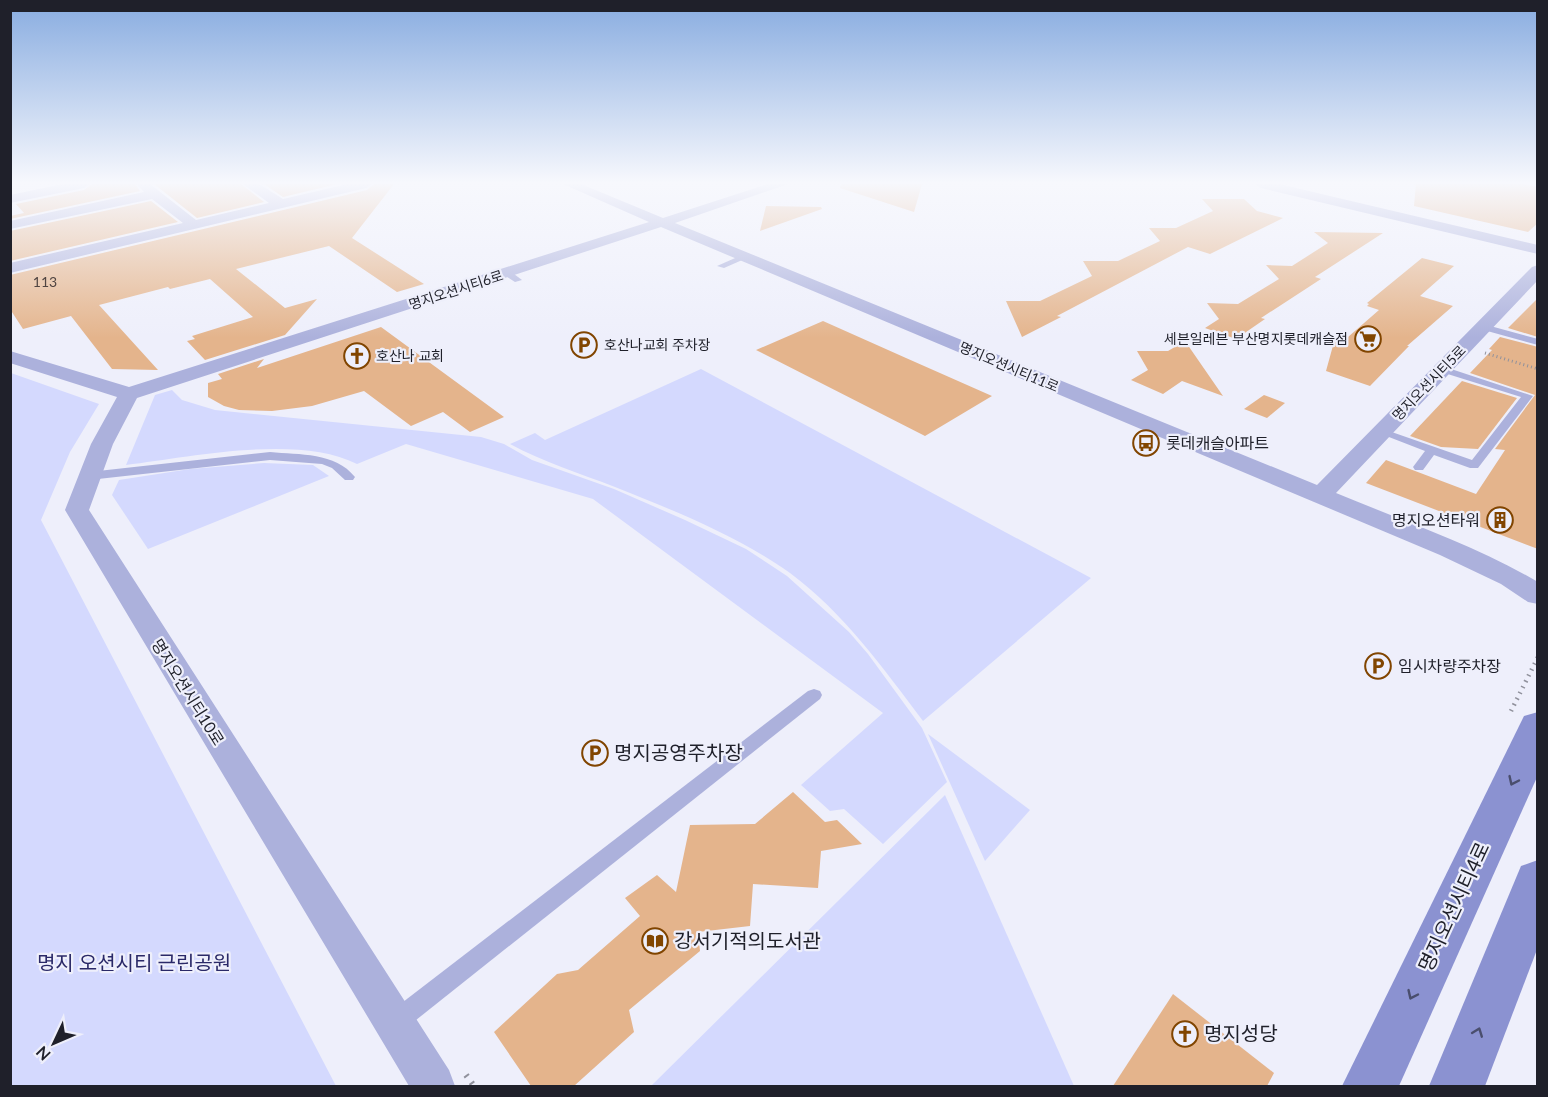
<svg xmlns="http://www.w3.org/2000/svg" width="1548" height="1097" viewBox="0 0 1548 1097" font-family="Lato,'Noto Sans KR',sans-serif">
<rect width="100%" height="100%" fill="#eeeffb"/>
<g fill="#d4d9fe">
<path d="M 701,369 L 1091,578 L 923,721 C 883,668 844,613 790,573 C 740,537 673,510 615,487 C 579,473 543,462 510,444 L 535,433 L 545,440 Z"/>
<polygon points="11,373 99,404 70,452 41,520 336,1086 11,1086"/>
<path d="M 172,390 L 182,400 L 215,410 L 481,437 L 504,444 L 532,460 L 614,489 L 685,520 L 746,549 L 787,576 L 849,632 L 868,654 L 922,728 L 947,782 L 883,844 L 844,809 L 830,811 L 801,785 L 883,713 L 593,499 L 406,444 L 357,464 C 298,434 191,457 126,465 L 155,395 Z"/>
<polygon points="264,463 313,465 329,476 148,549 112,495 119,480 190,469"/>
<polygon points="928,734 1030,810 985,861"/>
<polygon points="945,795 1074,1086 651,1086"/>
</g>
<g fill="#e4b48c">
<polygon points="92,184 135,184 140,191 10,219 10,216 24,213 16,204 84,190"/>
<polygon points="154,184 241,184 264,202 197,218"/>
<polygon points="264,184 337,184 283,197"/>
<polygon points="374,184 394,184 352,238 424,284 397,292 329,246 236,269 285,308 317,299 285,335 205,360 187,341 195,339 192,336 253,317 210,279 170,289 168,287 99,305 158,370 112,369 71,316 23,329 10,309 10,275 367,190"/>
<polygon points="841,184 922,184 914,212 840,188"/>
<polygon points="1416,184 1523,184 1538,187 1538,223 1528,232 1414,206"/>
<polygon points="1202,199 1244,199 1257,211 1283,218 1210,254 1188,247 1057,316 1061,317 1022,337 1006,301 1040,301 1092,276 1083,261 1118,261 1160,241 1149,228 1176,228 1213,211"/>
<polygon points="151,201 178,222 10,261 10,231"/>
<polygon points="766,206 821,207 822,209 760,231"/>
<polygon points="1314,232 1383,233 1315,277 1321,279 1261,318 1265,319 1236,339 1205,328 1219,319 1207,303 1238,304 1279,279 1266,265 1292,266 1328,243"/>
<polygon points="1422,258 1454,266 1420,296 1453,306 1407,346 1409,346 1370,386 1326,371 1334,342 1340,344 1379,310 1367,306 1369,304 1367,303"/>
<polygon points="1538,298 1538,337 1508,328"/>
<polygon points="823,321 906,358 992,396 925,436 756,350"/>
<polygon points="381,327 504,417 470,432 443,412 411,426 364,391 312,406 272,411 239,410 224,406 208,397 208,383 222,379 218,374 264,359 257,368"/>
<polygon points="1500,337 1538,347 1538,549 1366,483 1386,460 1476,494 1505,450 1495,449 1535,395 1470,373 1492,350 1489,349"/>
<polygon points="1185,341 1223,396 1182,381 1163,394 1131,380 1148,370 1137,351 1168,351"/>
<polygon points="1462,381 1517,398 1478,449 1441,447 1410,436"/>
<polygon points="1264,395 1285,403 1267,418 1244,409"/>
<polygon points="793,792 825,822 837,820 862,844 821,851 818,888 753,884 750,926 698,932 700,951 629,1010 634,1032 574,1086 531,1086 494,1032 557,974 578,970 640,916 625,898 657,875 676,892 690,825 755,824"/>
<polygon points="1173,994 1274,1073 1267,1086 1113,1086"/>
</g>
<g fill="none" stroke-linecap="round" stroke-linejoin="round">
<polyline stroke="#90919c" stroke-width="3" stroke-dasharray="1 3" stroke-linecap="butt" points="1485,353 1538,369"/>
<polyline stroke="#90919c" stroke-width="4.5" stroke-dasharray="1.5 5" stroke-linecap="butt" points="1511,711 1538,657"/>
<polyline stroke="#90919c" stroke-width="6" stroke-dasharray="2 7" stroke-linecap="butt" points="466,1075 474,1086"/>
<g fill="#acb1dc" fill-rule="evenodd">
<polygon points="742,255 749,257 724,268 717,266"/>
<polygon points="504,271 510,271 522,280 515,282 504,275"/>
<polygon points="1483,324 1538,339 1538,345 1480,329 1478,327"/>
<polygon points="1442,366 1533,396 1478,468 1470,468 1434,455 1423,470 1415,470 1413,467 1425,451 1376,432 1378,430 1386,430 1472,460 1521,397 1438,371 1438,367"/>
<path d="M 270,452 C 300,455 335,452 355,477 L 353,480 L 345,480 L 332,468 L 322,464 L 270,460 L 89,480 L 83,476 L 89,472 Z"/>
<polygon points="814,689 820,691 822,695 820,699 406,1028 398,1031 390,1028 387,1020 390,1012 808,691"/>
</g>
<g fill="#acb1dc" fill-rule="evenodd">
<polygon points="63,184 90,184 84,188 10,203 10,195"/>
<polygon points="137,184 150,184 196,220 269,203 243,184 259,184 283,199 348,184 372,184 366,188 10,273 10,263 183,223 152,199 10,229 10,221 144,192"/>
<path d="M 563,184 L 581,184 L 663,218 L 768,184 L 788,184 L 675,223 L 1317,485 L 1532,267 L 1538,265 L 1538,280 L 1336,493 C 1403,521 1475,545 1538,582 L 1538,604 L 1528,602 L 1501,584 L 1440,555 L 661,227 L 137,398 L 113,444 L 89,510 L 449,1070 L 455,1086 L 409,1086 L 65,510 L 91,444 L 117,397 L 10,363 L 10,351 L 129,387 L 649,222 Z"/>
<polygon points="1255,184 1279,184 1538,245 1538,254 1261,188"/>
</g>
<g fill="#8b92d1" fill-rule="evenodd">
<polygon points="1538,712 1538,775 1399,1086 1342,1086 1524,716"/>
<polygon points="1538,860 1538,947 1485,1086 1429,1086 1521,866"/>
</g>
</g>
<defs><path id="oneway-chevron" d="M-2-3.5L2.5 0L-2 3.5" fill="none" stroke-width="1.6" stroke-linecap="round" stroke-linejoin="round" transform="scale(1.5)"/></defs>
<g stroke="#4a4e6d">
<use href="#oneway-chevron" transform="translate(1513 781) rotate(115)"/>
<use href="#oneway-chevron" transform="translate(1412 995) rotate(115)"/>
<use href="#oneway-chevron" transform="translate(1478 1032) rotate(-69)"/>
</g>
<linearGradient id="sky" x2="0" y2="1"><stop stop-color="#88ace0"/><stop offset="0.54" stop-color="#f7f8fd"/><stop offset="1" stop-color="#f7f8fd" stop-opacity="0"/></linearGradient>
<rect width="1548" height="338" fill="url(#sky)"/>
<defs>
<g id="supermarket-ring" transform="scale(1.35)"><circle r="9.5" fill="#eeeffb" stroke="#814500" stroke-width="1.5"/><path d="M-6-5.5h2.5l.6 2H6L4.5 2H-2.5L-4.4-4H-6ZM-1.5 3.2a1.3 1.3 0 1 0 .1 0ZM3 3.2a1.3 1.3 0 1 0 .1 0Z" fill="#814500"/></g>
<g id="parking-ring" transform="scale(1.35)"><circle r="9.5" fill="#eeeffb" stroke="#814500" stroke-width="1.5"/><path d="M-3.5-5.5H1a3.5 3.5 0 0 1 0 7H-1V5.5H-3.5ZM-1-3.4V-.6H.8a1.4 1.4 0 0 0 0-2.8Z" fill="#814500"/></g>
<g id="church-ring" transform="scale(1.35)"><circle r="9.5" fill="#eeeffb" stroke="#814500" stroke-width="1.5"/><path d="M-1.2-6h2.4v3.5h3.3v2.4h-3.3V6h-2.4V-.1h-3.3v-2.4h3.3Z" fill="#814500"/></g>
<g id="bus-ring" transform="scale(1.35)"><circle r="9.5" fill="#eeeffb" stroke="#814500" stroke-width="1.5"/><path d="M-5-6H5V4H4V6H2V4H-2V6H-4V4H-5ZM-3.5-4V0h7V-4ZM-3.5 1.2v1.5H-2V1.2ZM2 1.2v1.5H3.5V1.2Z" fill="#814500"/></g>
<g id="building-ring" transform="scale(1.35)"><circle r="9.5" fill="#eeeffb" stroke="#814500" stroke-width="1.5"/><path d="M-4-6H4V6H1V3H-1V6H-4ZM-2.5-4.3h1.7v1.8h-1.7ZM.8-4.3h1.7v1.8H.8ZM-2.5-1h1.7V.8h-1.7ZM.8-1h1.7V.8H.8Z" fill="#814500"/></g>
<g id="library-ring" transform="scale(1.35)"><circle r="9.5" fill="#eeeffb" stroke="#814500" stroke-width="1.5"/><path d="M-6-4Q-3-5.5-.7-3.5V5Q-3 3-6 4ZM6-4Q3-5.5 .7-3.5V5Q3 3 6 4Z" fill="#814500"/></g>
</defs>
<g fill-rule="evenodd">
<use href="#supermarket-ring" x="1368" y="339"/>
<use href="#parking-ring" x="584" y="345"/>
<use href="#church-ring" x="357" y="356"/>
<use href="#bus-ring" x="1146" y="443"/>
<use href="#building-ring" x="1500" y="520"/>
<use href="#parking-ring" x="1378" y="666"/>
<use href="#parking-ring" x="595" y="753"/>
<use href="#library-ring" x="655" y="941"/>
<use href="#church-ring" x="1185" y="1034"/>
</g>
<g text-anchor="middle" stroke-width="4.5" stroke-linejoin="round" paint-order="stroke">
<g font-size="14" fill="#504542">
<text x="45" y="287">113</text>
</g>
<g font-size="14" fill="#1f202a" stroke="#eeeffb">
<text transform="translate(456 290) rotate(-18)" y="5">명지오션시티6로</text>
<text transform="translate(1009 367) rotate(23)" y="5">명지오션시티11로</text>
<text transform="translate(1429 383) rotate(-46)" y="5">명지오션시티5로</text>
</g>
<g font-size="14" fill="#1f202a" stroke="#eeeffb" text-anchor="start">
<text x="1348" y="344" text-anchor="end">세븐일레븐 부산명지롯데캐슬점</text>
<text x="604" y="350">호산나교회 주차장</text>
<text x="376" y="361">호산나 교회</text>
</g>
<g font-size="16" fill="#1f202a" stroke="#eeeffb" text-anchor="start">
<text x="1166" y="449">롯데캐슬아파트</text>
<text x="1480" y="526" text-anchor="end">명지오션타워</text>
<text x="1398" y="672">임시차량주차장</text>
</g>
<g font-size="16" fill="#1f202a" stroke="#eeeffb">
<text transform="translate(188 692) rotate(58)" y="6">명지오션시티10로</text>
</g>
<g font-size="20" fill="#1f202a" stroke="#eeeffb" text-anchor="start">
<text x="614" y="760">명지공영주차장</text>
<text x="674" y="948">강서기적의도서관</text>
<text x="1204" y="1041">명지성당</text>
</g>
<g font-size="20" fill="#1f202a" stroke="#eeeffb">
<text transform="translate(1454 907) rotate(-65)" y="7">명지오션시티4로</text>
</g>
<g font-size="20" fill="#2a2968" stroke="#eeeffb">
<text x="134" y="970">명지 오션시티 근린공원</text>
</g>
</g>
<rect width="1548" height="1097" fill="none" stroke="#1f202a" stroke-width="24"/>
<g transform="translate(54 1043) rotate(226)" stroke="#eeeffb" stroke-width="4.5" paint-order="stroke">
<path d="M0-4.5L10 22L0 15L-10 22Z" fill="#1f202a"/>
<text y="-9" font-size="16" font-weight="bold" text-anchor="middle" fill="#1f202a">N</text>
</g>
</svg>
